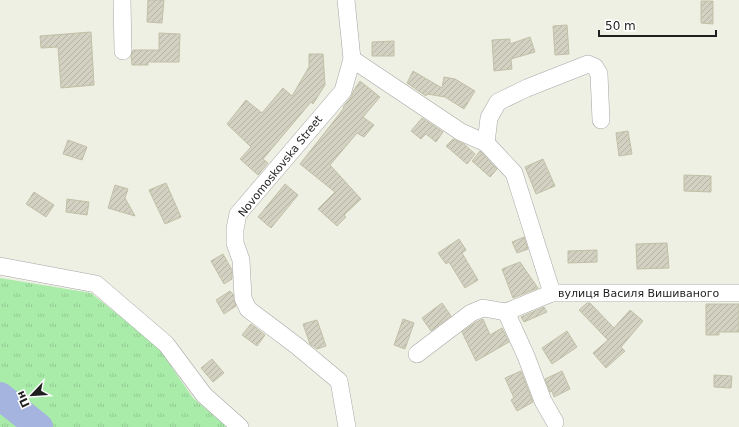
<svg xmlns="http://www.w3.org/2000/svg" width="739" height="427" viewBox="0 0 739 427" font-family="'DejaVu Sans',sans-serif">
<defs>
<pattern id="grass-tufts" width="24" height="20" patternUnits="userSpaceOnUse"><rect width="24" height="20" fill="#a9eba9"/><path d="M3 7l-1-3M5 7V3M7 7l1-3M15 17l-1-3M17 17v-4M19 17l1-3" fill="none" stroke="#91c991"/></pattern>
<pattern id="building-hatch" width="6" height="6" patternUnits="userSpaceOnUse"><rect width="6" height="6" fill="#d2d1c2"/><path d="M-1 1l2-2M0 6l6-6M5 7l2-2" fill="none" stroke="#b4b3a6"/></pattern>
</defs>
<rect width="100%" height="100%" fill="#eef0e4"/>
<polygon fill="url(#grass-tufts)" points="0,278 91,293 157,346 193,398 227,427 0,427"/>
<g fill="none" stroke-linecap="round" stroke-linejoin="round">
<polyline stroke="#a4b4de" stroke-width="28" points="0,396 39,427"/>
</g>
<g fill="url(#building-hatch)" stroke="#c2c0a6">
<polygon points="148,0 164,0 162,23 147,22"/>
<polygon points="701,1 713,1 713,24 701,23"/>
<polygon points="567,25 569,54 555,55 553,26"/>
<polygon points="91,32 94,85 61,88 58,47 41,48 40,36"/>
<polygon points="159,33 180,34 179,62 148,62 148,65 132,65 131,56 133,50 159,50"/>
<polygon points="530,37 535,52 511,59 512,69 494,71 492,40 510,39 510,44"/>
<polygon points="394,41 394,56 372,56 372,42"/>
<polygon points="309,54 323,54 325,85 313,104 311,102 263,159 268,163 258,175 240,159 251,147 227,124 246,100 262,113 283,88 292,96 309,67"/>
<polygon points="413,71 442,88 444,77 455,79 475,91 464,109 445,97 427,94 426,96 407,83"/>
<polygon points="360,81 380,97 363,117 374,125 364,137 357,133 330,165 361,199 344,215 346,217 337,226 318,209 335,192 300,164 337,117 344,108 343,107 351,97 354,90"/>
<polygon points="422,118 443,132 436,142 426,134 421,139 411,131"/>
<polygon points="628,131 632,154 619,156 616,133"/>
<polygon points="453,139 464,144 475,154 467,164 446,146"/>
<polygon points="68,140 87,147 82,160 63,154"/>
<polygon points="480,151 497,169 490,177 472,161"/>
<polygon points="543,159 555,186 536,194 525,167"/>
<polygon points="684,175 711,176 711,192 684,191"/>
<polygon points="166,183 181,217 165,224 149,190"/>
<polygon points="285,184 298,195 271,228 258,217"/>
<polygon points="115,185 128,189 125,198 135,216 108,208"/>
<polygon points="34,192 54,205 46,217 26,204"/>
<polygon points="67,199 89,202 87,215 66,212"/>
<polygon points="524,237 528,249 517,253 512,242"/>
<polygon points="459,239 466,250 462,253 478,280 465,288 449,262 446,264 438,253"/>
<polygon points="667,243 669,268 637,269 636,244"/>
<polygon points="597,250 597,262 568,263 568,251"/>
<polygon points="223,254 232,270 232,279 224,284 211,261"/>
<polygon points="520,262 538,288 513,298 502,269"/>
<polygon points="230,291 233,294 236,306 224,314 216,300"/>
<polygon points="442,303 451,316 431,331 422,318"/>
<polygon points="587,303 590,303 614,328 630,310 643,321 621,347 625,351 606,368 593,353 608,340 579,310"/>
<polygon points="706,304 739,304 739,332 719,332 719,335 706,335"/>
<polygon points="544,307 547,312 524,322 521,317"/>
<polygon points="403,319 414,323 405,349 394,345"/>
<polygon points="483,319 490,335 502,328 509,342 476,361 462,332 476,322"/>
<polygon points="317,320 326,346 317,349 310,344 303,324"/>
<polygon points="251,324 265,335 257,346 242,335"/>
<polygon points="567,331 577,347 552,364 542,348"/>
<polygon points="212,359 224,373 213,382 201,368"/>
<polygon points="521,371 533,402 517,411 511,400 514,398 505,378"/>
<polygon points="562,371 570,389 554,397 552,391 550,392 545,379"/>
<polygon points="714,375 732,376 731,388 714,387"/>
</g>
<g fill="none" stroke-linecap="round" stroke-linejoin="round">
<g stroke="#a6a6a6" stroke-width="18">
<g id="minor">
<polyline points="122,0 123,51"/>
<polyline points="346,0 352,59 343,91 238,214 235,229 235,243 241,260 243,298 248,309 297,346 339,381 347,427"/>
<path id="s1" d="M 352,59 L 461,132 L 486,143 L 514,173 L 552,293 L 739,293"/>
<polyline points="486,143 489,118 498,102 527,88 588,64 595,67 599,74 601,120"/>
<polyline points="0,266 96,284 166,344 204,395 240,427"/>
<polyline points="506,312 526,356 543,401 555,422"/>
<polyline points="417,354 471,313 483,308 506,312 552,293"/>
</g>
</g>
<use href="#minor" stroke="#fff" stroke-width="17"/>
</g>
<g text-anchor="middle" stroke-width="3" stroke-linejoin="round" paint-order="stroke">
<g font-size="11" fill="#1f1f1f" stroke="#fff">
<text transform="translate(280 166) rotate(-51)" y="4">Novomoskovska Street</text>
<text dy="4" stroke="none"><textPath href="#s1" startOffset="412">вулиця Василя Вишиваного</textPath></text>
</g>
</g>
<g transform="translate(32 395) rotate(245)" stroke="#ffffff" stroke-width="3" paint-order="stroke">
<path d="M0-3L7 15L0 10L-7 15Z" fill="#1f1f1f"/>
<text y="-6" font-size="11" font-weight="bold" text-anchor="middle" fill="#1f1f1f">Пн</text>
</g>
<path d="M599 30v6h117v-6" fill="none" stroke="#1f1f1f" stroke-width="2"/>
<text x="605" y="30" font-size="12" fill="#1f1f1f" stroke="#ffffff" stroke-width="3" paint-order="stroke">50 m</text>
</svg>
